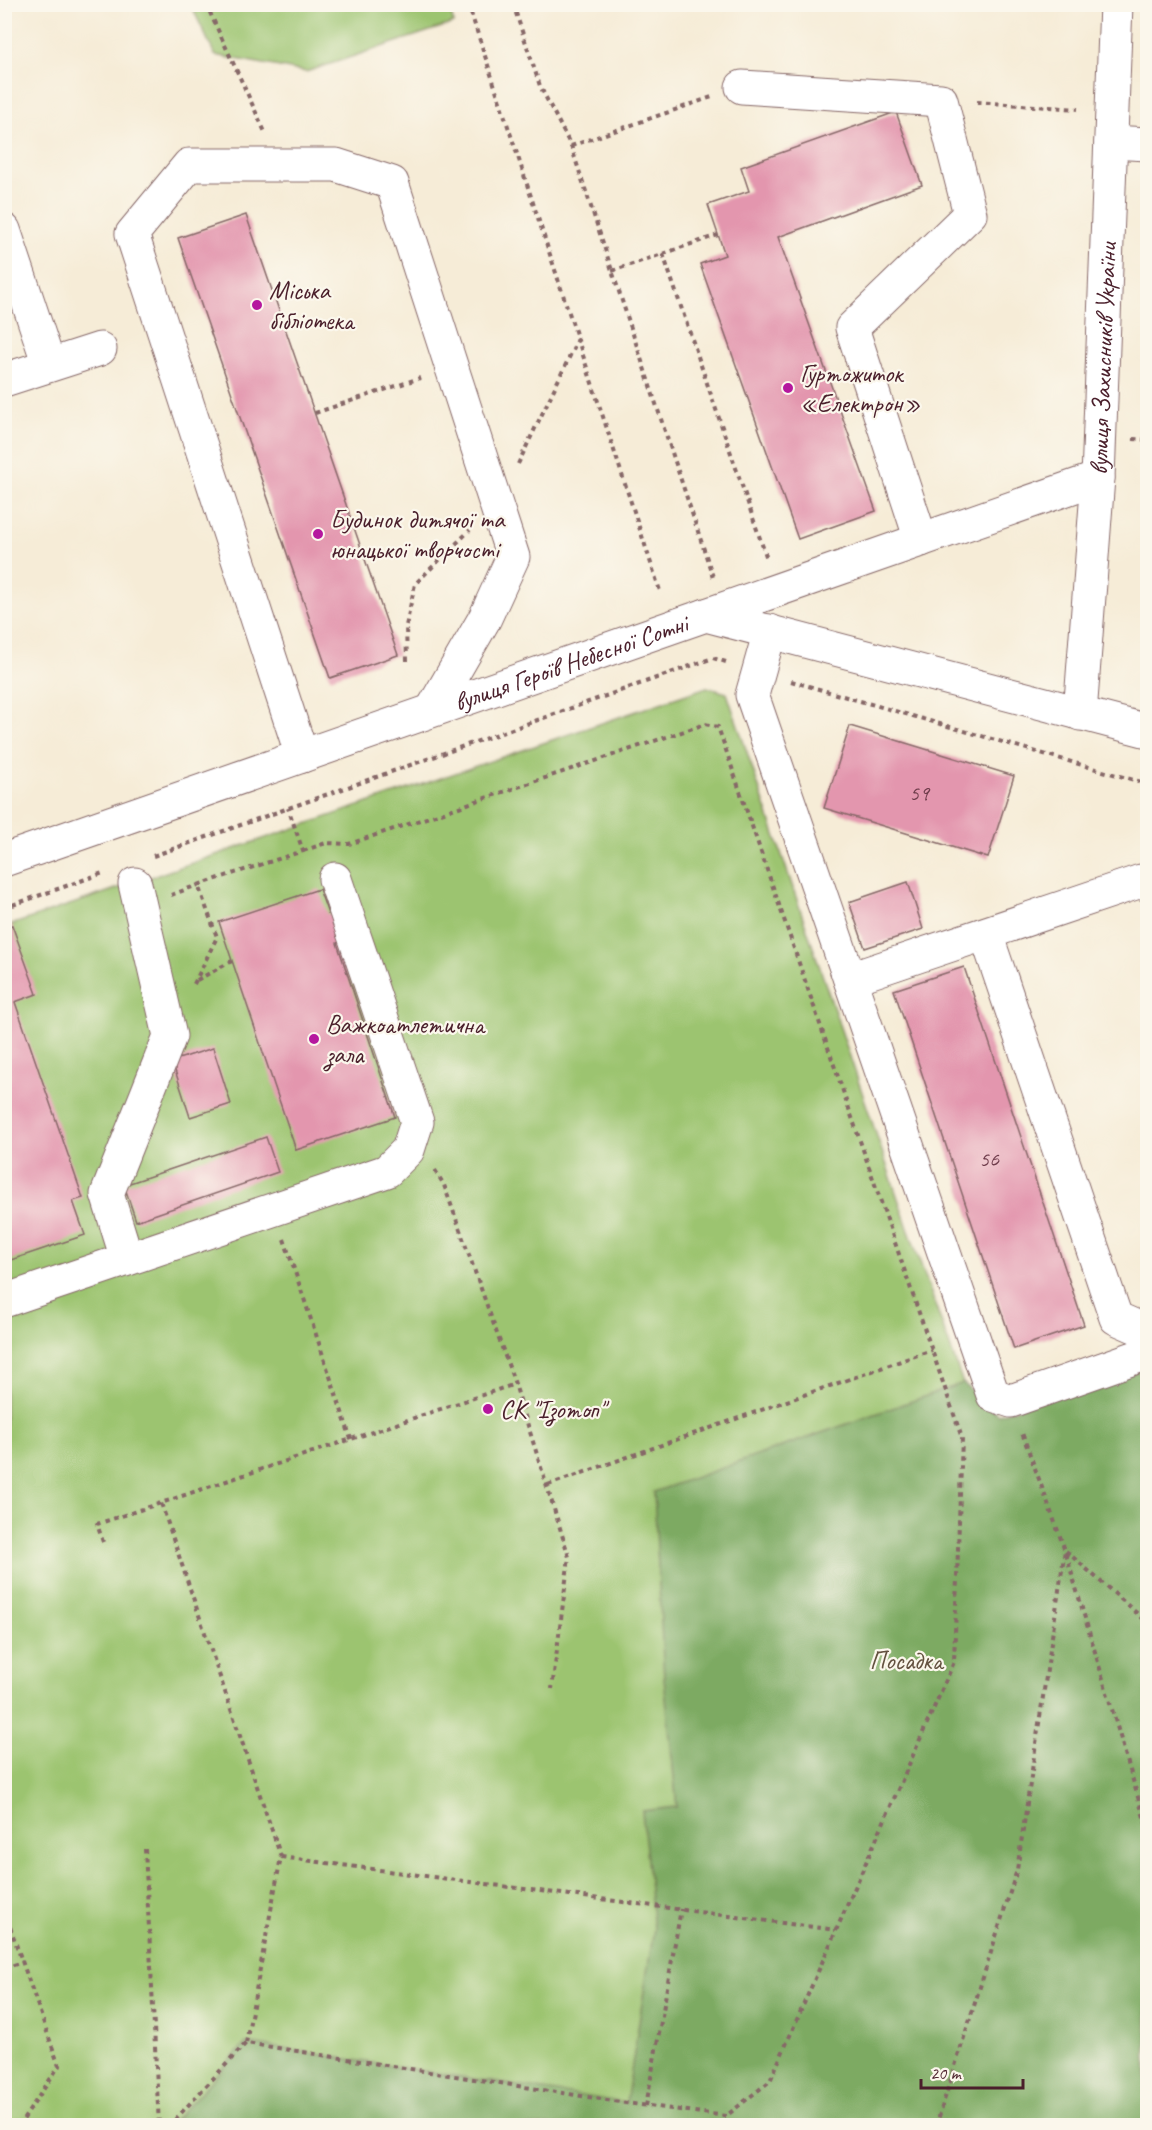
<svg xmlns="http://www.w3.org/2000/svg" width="1152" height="2130" viewBox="0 0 1152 2130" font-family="Caveat,sans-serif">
<rect width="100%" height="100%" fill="#fbf7ec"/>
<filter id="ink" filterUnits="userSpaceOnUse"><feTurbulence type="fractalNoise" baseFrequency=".0167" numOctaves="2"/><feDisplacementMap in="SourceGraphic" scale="12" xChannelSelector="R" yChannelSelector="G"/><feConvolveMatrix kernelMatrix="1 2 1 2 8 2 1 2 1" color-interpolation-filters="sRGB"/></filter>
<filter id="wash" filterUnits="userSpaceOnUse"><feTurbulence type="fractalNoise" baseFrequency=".008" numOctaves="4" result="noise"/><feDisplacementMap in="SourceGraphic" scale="24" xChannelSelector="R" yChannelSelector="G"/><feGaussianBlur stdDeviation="1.35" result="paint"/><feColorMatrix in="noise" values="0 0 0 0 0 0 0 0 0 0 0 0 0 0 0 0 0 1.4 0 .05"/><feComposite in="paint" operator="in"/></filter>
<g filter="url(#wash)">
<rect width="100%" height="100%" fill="#f6ecd7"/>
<g fill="#9cc46f" stroke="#73724d" stroke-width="1.5">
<polygon points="191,5 448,5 454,23 306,72 215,55"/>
<polygon points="707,687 727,693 908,1228 1023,1553 767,2125 5,2125 5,927"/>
</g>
<polygon fill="#7daa62" stroke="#646446" stroke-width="1.5" points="1147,1368 1147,2125 169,2126 246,2043 626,2103 654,1929 642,1811 677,1807 664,1678 654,1492 963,1383 998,1414"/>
<g id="blocks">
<g fill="#e396ae">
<polygon points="896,112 922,185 778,237 876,511 798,539 700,264 725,255 708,205 749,191 741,167"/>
<polygon points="246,215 398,655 330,678 178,238"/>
<polygon points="850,726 1014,776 988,858 824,808"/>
<polygon points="908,882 923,929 865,948 849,902"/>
<polygon points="319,889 328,914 342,909 352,938 337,943 395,1117 296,1150 219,922"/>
<polygon points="12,925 37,994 15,1002 83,1198 73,1201 85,1235 5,1262 5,927"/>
<polygon points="964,967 1084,1325 1014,1349 894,990"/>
<polygon points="213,1048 231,1104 190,1117 172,1061"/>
<polygon points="266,1137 278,1172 136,1221 124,1185"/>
</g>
</g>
</g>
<g filter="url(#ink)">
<use href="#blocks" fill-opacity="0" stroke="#866767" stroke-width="1.5"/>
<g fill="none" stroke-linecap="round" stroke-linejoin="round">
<g stroke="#866767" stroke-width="35">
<g id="minor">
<polyline points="742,87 941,100 970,214 852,328 921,540"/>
<polyline points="1111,142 1148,144"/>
<polyline points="4,230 49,365"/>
<polyline points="4,380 100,349"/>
<polyline points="706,615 1098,478"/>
<polyline points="770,631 752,695 993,1395 1011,1401 1148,1353"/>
<path id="s1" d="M 1080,714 L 1098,478 L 1116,4"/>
<polyline points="302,756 132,234 189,165 336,165 392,183 513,557 485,618 432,710"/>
<path id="s2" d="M 4,860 L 706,615 L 1148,731"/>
<polyline points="986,934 1116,1318 1139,1328 1148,1325"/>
<polyline points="850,979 1141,881 1148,885"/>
<polyline points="127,1259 107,1194 170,1036 135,884"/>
<polyline points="4,1301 387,1171 408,1150 417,1122 335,879"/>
</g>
</g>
<g stroke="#866767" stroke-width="4" stroke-dasharray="4.5 4.5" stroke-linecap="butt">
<polyline points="206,4 265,132"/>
<polyline points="468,4 661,594"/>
<polyline points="513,4 540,86 571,146 713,577"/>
<polyline points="977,102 1078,109"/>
<polyline points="571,146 712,97"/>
<polyline points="663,254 767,559"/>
<polyline points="612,271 718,235"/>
<polyline points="315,413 420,378"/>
<polyline points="1133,439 1148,440"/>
<polyline points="518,464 578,339"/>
<polyline points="407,661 406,626 415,584 470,530"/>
<polyline points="791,681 1148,784"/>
<polyline points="153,856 713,658 726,662"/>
<polyline points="171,895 198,885"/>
<polyline points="4,908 103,873"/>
<polyline points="197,980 232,961"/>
<polyline points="194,984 217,937 198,885 303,851 288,808"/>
<polyline points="435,1170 444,1185 515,1384 569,1557 552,1689"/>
<polyline points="284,1239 351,1439"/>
<polyline points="548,1485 932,1350"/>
<polyline points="103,1542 97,1524 161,1503"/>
<polyline points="1066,1551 1148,1623"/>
<polyline points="1066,1554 1148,1831"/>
<polyline points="145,1849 159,2126"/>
<polyline points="281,1857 836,1930"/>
<polyline points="4,1910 59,2066 19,2126"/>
<polyline points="4,1968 23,1962"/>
<polyline points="246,2043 281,1857 161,1503 515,1384"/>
<polyline points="646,2106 681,1909"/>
<polyline points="169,2126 246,2043 626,2103 726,2116 770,2081 954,1662 962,1438 718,727 705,724 349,844 326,843 303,851"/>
<polyline points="936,2126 1017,1870 1065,1550 1022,1433"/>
</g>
<use href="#minor" stroke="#fff" stroke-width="33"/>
</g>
</g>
<g fill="#b5179e" stroke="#fbf7ec" stroke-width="2">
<circle cx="257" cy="305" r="6"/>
<circle cx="788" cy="388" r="6"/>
<circle cx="318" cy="534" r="6"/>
<circle cx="314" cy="1039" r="6"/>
<circle cx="488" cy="1409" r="6"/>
</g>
<g text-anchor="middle" stroke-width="4.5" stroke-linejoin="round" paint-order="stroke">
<g font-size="22" fill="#703d4c">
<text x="919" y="800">59</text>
<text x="989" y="1166">56</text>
</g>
<g font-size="26" fill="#4a1f2b" stroke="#fbf7ec" text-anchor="start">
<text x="269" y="299">Міська<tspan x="269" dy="30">бібліотека</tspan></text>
<text x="800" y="382">Гуртожиток<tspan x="800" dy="30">«Електрон»</tspan></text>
<text x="330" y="528">Будинок дитячої та<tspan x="330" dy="30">юнацької творчості</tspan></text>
<text x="326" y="1033">Важкоатлетична<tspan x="326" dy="30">зала</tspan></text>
<text x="500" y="1418">СК "Ізотоп"</text>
</g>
<g font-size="26" fill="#4a1f2b" stroke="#fbf7ec">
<text dy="9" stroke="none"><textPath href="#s1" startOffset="356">вулиця Захисників України</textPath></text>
<text dy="9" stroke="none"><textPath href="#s2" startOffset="600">вулиця Героїв Небесної Сотні</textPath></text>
</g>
<g font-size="26" fill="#63513f" stroke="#fbf7ec">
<text x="906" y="1669">Посадка</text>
</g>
</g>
<rect width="1152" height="2130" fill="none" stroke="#fbf7ec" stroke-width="24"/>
<path d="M921 2079v9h102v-9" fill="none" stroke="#4a1f2b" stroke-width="3"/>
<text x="930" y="2079" font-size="18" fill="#4a1f2b" stroke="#fbf7ec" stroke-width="4.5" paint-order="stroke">20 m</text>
</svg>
